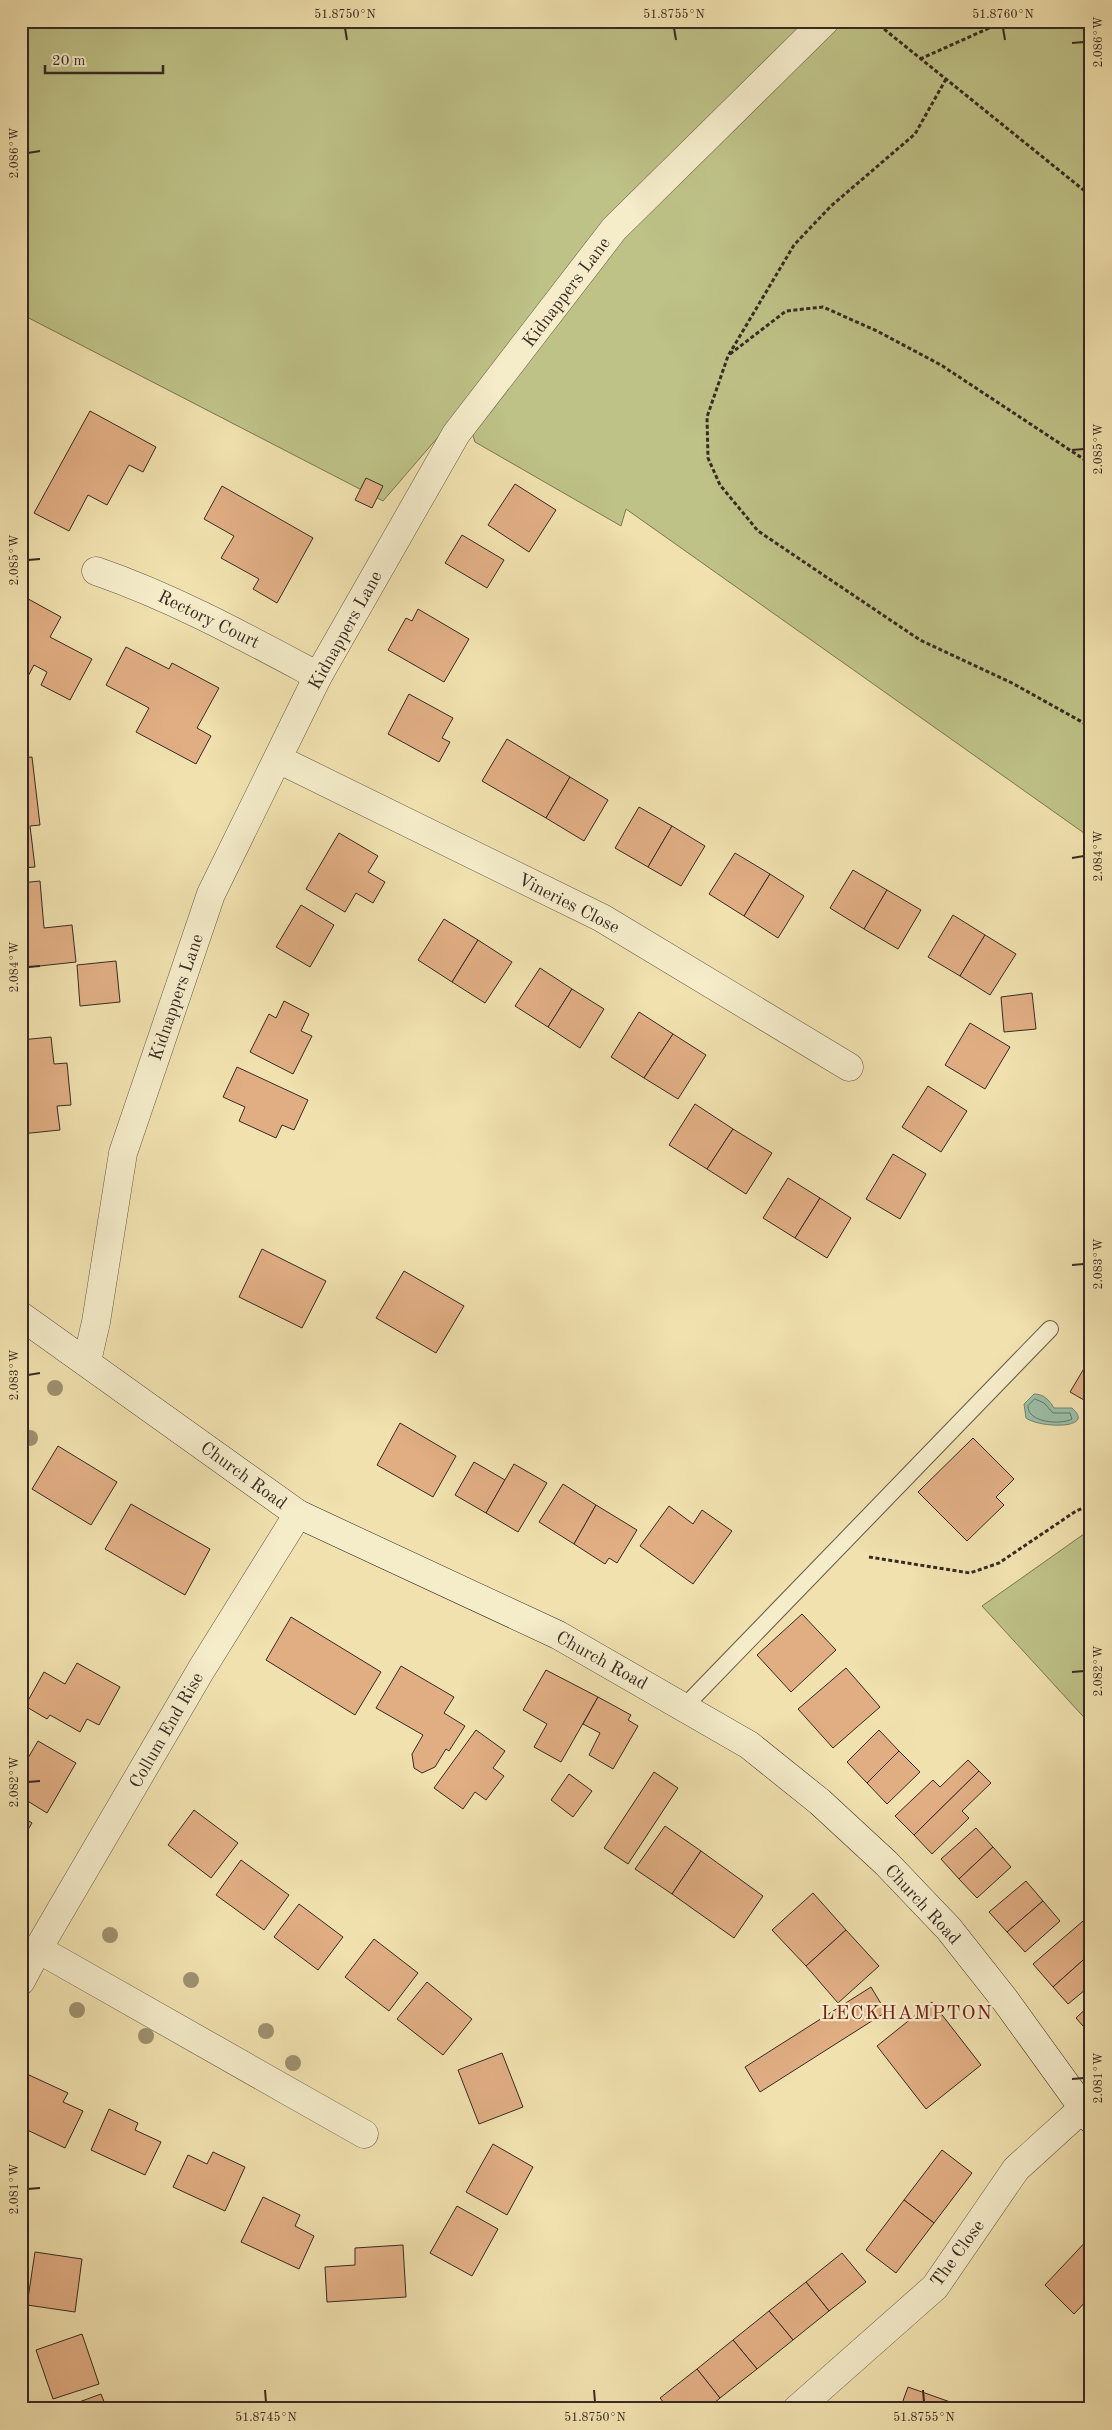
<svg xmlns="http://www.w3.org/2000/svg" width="1112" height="2430" viewBox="0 0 1112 2430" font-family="'Old Standard TT',serif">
<rect width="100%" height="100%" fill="#f0e1ae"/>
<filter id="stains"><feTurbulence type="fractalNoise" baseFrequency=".004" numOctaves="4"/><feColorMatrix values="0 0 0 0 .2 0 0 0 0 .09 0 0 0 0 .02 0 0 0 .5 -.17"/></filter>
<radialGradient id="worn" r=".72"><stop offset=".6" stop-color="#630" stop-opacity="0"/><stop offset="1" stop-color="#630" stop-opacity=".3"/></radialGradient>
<g fill="#bec287" stroke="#7b7656">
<polygon points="21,21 1091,21 1091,838 626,509 621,526 475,442 464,407 383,501 21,314"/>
<polygon points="1091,1529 1091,1725 982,1606"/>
</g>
<path fill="#9bbea7" stroke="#738373" d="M 1034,1394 C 1044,1394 1049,1400 1054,1408 L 1072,1408 C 1097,1430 1039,1428 1026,1418 L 1024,1404 Z"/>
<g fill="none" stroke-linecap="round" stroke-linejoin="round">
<path stroke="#6a7466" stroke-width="1" d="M 1035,1399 L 1044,1403 L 1053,1413 L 1070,1413 L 1072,1419 C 1061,1425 1027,1423 1028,1406 Z"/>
</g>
<g fill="#e1ae84" stroke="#382a24">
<polygon points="90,411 156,447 143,472 129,465 107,505 88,495 69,531 34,513"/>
<polygon points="366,478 383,486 372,508 355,500"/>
<polygon points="515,484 556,510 529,552 488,525"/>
<polygon points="222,486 313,538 277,603 253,589 259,579 221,558 234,536 204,519"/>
<polygon points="462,535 504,560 487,588 445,563"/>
<polygon points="21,595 61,617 50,637 92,659 70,700 41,685 47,672 34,665 26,680 21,678"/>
<polygon points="418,609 469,639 444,682 388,650 406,618 412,621"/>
<polygon points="126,647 169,669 172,663 219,688 197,728 211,736 196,764 136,732 149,708 106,685"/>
<polygon points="409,694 453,718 442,738 450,742 439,762 388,734"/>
<polygon points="507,739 570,777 546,818 482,781"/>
<polygon points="32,757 40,825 30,826 35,867 21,868 21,758"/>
<polygon points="570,777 608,800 584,841 546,818"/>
<polygon points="639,807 672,826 648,867 615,848"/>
<polygon points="672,826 705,846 681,886 648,867"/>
<polygon points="339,833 378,856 368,872 385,882 373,903 356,893 345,912 306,889"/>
<polygon points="735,853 770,874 744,916 709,894"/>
<polygon points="853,870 887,890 864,929 830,908"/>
<polygon points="770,874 804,896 778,938 744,916"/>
<polygon points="40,881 44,928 72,925 76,962 21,968 21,883"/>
<polygon points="887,890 921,910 898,949 864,929"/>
<polygon points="301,905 334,925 310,967 276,947"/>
<polygon points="953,915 985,935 960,976 928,957"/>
<polygon points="444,919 478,940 452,982 418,960"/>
<polygon points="985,935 1016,954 990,995 960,976"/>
<polygon points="478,940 512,962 485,1003 452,982"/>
<polygon points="116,961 120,1002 80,1006 77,965"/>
<polygon points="540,968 572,989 548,1027 515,1006"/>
<polygon points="572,989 604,1009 580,1048 548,1027"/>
<polygon points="1032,993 1036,1029 1004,1032 1001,997"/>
<polygon points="284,1001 309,1014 301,1031 312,1036 293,1074 250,1052 269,1014 276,1018"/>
<polygon points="639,1012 673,1034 644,1078 611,1057"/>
<polygon points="970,1023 1010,1047 985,1089 945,1065"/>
<polygon points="673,1034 706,1055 678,1099 644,1078"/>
<polygon points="51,1037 54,1064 67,1063 71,1105 57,1106 60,1130 21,1134 21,1040"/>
<polygon points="237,1067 308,1100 294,1130 282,1125 276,1138 239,1121 245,1107 223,1097"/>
<polygon points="928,1086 967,1111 941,1152 902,1127"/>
<polygon points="695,1104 733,1129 707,1169 669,1145"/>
<polygon points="733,1129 772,1153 746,1194 707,1169"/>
<polygon points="893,1154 926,1174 900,1219 866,1199"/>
<polygon points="788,1178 820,1198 795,1238 763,1218"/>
<polygon points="820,1198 851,1218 827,1258 795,1238"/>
<polygon points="262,1249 326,1281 302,1328 239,1297"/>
<polygon points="404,1271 464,1306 436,1353 376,1318"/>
<polygon points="1089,1360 1091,1362 1091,1404 1070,1392"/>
<polygon points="400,1423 456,1456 433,1497 377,1465"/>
<polygon points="973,1438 1014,1479 996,1497 1004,1505 967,1541 918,1492"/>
<polygon points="58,1446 117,1482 91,1525 32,1489"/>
<polygon points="474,1462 505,1480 486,1513 455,1495"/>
<polygon points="514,1464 547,1483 518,1532 486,1513"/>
<polygon points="563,1484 596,1505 574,1544 539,1522"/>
<polygon points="131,1504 210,1549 185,1595 105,1549"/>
<polygon points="596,1505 637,1530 617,1563 609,1558 605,1564 574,1544"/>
<polygon points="669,1506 693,1524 702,1510 732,1531 693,1584 640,1546"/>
<polygon points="802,1614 836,1650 791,1692 757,1655"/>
<polygon points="291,1617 381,1672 355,1715 266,1660"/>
<polygon points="77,1663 120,1687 99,1725 87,1719 80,1732 50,1715 47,1719 25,1706 44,1672 65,1684"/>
<polygon points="401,1666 454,1697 444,1713 465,1726 449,1751 446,1749 435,1767 422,1773 414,1768 412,1754 423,1735 376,1708"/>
<polygon points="846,1668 880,1707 833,1748 798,1709"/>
<polygon points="546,1670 598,1697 561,1762 534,1747 547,1724 523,1710"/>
<polygon points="598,1697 631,1715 628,1720 638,1726 613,1769 589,1755 600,1733 583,1724"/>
<polygon points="476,1730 505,1751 493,1768 504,1776 486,1800 475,1792 463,1809 434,1788"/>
<polygon points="879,1730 899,1751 867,1783 847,1762"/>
<polygon points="38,1741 76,1763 47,1813 21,1797 21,1770"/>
<polygon points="899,1751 920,1772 887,1804 867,1783"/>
<polygon points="968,1760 979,1771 914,1835 895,1816 933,1780 940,1787"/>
<polygon points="979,1771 991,1783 962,1811 969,1818 932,1854 914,1835"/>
<polygon points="654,1772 678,1788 628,1864 604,1848"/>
<polygon points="569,1774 592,1791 573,1817 551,1800"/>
<polygon points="194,1810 238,1843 211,1878 168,1845"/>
<polygon points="21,1816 32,1823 21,1841"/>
<polygon points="665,1826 701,1851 672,1894 635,1869"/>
<polygon points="976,1828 993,1847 959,1879 941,1859"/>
<polygon points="993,1847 1011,1867 977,1898 959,1879"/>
<polygon points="701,1851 763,1896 734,1938 672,1894"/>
<polygon points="241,1860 289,1895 264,1930 216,1895"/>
<polygon points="1026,1881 1043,1901 1007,1932 989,1912"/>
<polygon points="813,1893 846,1930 806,1966 772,1930"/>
<polygon points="1043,1901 1060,1921 1025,1952 1007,1932"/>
<polygon points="299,1904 343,1937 318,1970 274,1937"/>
<polygon points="1090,1915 1091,1953 1053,1987 1033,1964"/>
<polygon points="846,1930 879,1966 838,2003 806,1966"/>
<polygon points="374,1939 418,1973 389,2011 345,1977"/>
<polygon points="1091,1953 1091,1985 1068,2004 1053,1987"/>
<polygon points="427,1982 472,2019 443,2055 397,2019"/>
<polygon points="871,1987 886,2012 760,2092 745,2067"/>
<polygon points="932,2002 981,2065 926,2109 877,2046"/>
<polygon points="1091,2004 1091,2035 1076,2018"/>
<polygon points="502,2053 523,2107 479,2124 458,2070"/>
<polygon points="29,2075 68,2093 63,2102 83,2111 65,2148 21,2127 21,2092"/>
<polygon points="109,2109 138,2123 135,2130 161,2142 145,2175 91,2150"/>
<polygon points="493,2144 533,2167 507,2215 466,2192"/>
<polygon points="942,2150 972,2173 934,2223 904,2200"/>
<polygon points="213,2152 245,2167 225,2211 173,2187 188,2155 207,2164"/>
<polygon points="263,2197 300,2215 295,2226 314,2236 299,2269 241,2242"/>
<polygon points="904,2200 934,2223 896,2273 866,2250"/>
<polygon points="457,2206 498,2229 472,2276 430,2253"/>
<polygon points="1091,2236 1091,2296 1074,2314 1045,2285"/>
<polygon points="403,2245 406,2297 327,2302 325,2267 355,2265 355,2248"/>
<polygon points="35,2252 82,2259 75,2312 27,2305"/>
<polygon points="842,2253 866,2282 829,2311 806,2282"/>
<polygon points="806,2282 829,2311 793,2340 769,2311"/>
<polygon points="769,2311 793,2340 757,2369 733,2340"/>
<polygon points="82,2334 99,2384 53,2399 36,2350"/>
<polygon points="733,2340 757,2369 720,2398 697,2369"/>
<polygon points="697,2369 720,2398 707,2409 669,2409 660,2398"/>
<polygon points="908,2387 953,2403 951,2409 900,2409"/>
<polygon points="101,2394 107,2409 60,2409"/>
</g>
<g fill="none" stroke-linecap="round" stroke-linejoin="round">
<g stroke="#665846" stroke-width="18">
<polyline id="lane" points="684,1707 1050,1329"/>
</g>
<g stroke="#665846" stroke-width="29">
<g id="street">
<path d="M 96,571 C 174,598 245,637 318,676"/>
<polyline points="278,759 602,918 849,1067"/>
<polyline points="87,1361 96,1322 123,1153 211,894 318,676 456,434 614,229 825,21"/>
<polyline points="38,1949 364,2134"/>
<polyline points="21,1981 38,1949 201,1670 298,1514"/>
<polyline points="797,2409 935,2287 1016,2169 1083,2108"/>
</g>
</g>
<g stroke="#382a24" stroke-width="29">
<polyline id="secondary" points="21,1316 298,1514 558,1635 749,1745 820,1802 886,1863 949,1929 1005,2000 1091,2119"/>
</g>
<g stroke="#382a24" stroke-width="3" stroke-dasharray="4 2.5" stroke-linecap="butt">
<polyline points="874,21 1091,196"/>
<polyline points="920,59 1005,21"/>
<polyline points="946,79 915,134 831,206 794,245 728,356 707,417 708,458 720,485 758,531 920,640 1012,683 1091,727"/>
<polyline points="730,354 786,311 823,307 877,331 941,365 1091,464"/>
<polyline points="869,1557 970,1573 999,1563 1076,1511 1091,1505"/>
</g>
<use href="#lane" stroke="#f5ecca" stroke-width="16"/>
<use href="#street" stroke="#f5ecca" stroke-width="28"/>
<use href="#secondary" stroke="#f5ecca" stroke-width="28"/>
</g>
<g fill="#9e9170">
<circle cx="55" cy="1388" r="8"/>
<circle cx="30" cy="1438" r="8"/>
<circle cx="110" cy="1935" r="8"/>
<circle cx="191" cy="1980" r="8"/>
<circle cx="77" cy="2010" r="8"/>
<circle cx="266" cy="2031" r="8"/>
<circle cx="146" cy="2036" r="8"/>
<circle cx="293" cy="2063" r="8"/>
</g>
<path fill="none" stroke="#382a24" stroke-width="2" d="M 345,28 L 347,40M 674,28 L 676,40M 1003,28 L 1005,40M 1072,43 L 1084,42M 28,153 L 40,151M 1072,450 L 1084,449M 28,560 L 40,559M 1072,858 L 1084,856M 28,967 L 40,966M 1072,1265 L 1084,1264M 28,1375 L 40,1373M 1072,1672 L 1084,1671M 28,1782 L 40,1781M 1072,2079 L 1084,2078M 28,2189 L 40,2188M 265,2390 L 266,2402M 594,2390 L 595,2402M 923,2390 L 924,2402"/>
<g text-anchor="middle" stroke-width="4.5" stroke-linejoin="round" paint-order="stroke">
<g font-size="18" fill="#382a24" stroke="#f5ecca">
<text transform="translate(566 292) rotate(-53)" y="6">Kidnappers Lane</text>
<text transform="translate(209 619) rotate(26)" y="6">Rectory Court</text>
<text transform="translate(345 630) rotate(-61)" y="6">Kidnappers Lane</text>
<text transform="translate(569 903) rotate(27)" y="6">Vineries Close</text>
<text transform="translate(176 997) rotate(-71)" y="6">Kidnappers Lane</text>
<text transform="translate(244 1475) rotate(36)" y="6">Church Road</text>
<text transform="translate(602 1660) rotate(29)" y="6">Church Road</text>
<text transform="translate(166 1730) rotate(-60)" y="6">Collum End Rise</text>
<text transform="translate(923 1904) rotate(47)" y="6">Church Road</text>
<text transform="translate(957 2253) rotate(-54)" y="6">The Close</text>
</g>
<g font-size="20" letter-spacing="1" fill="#7a1f14" stroke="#f5ecca">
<text x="907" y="2019">LECKHAMPTON</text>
</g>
</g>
<rect width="1112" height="2430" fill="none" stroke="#f0e1ae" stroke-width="55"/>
<path d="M45 65v8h118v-8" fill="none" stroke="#382a24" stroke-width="2.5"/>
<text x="52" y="65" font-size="15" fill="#382a24" stroke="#f5ecca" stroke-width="4" paint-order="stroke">20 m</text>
<rect x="28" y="28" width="1056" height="2374" fill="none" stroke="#382a24" stroke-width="2"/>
<g font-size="12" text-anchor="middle" fill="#382a24">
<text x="345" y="18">51.8750°N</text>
<text x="674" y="18">51.8755°N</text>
<text x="1003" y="18">51.8760°N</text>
<text transform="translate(1098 42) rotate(-90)" y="4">2.086°W</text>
<text transform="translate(14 153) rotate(-90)" y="4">2.086°W</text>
<text transform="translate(1098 449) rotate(-90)" y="4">2.085°W</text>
<text transform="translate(14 560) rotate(-90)" y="4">2.085°W</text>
<text transform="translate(1098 856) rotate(-90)" y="4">2.084°W</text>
<text transform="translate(14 967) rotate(-90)" y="4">2.084°W</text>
<text transform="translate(1098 1264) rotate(-90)" y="4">2.083°W</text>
<text transform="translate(14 1375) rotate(-90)" y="4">2.083°W</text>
<text transform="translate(1098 1671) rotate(-90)" y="4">2.082°W</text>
<text transform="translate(14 1782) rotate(-90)" y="4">2.082°W</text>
<text transform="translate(1098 2078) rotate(-90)" y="4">2.081°W</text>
<text transform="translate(14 2189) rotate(-90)" y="4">2.081°W</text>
<text x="266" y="2421">51.8745°N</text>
<text x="595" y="2421">51.8750°N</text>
<text x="924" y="2421">51.8755°N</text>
</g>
<rect width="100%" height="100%" filter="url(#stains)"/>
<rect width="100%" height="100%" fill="url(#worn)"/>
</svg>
